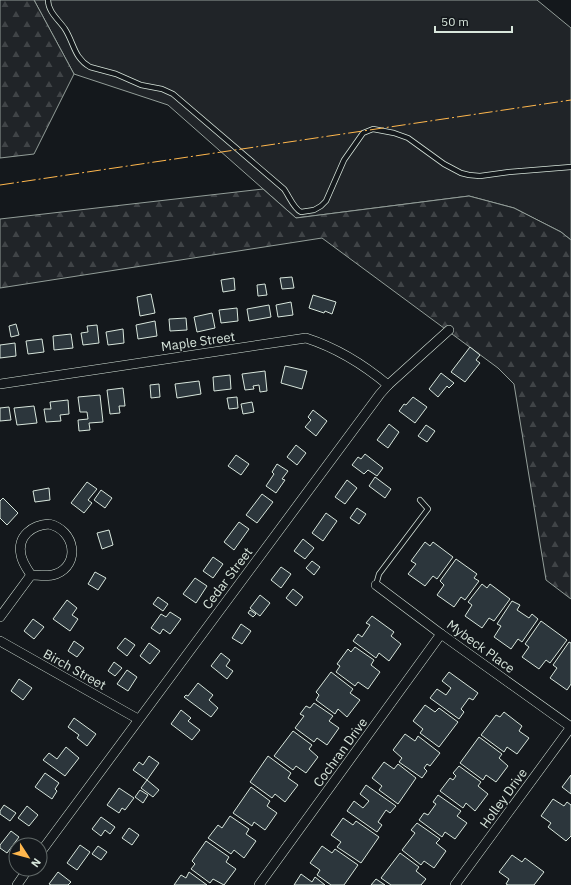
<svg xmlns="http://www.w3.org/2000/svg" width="571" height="885" viewBox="0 0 571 885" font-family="'IBM Plex Sans',sans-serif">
<defs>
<pattern id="forest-firs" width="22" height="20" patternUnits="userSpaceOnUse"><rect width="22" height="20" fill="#202428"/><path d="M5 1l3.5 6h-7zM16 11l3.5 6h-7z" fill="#404447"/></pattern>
</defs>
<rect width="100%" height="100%" fill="#14181c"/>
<polygon fill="#202428" stroke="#939e99" points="34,0 537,0 571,28 571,240 561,232 514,208 469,196 296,218 168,105 74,74"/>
<g fill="url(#forest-firs)" stroke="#939e99">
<polygon points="0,0 34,0 74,74 34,154 0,158"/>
<polygon points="263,189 296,218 469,196 514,208 561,232 571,240 571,599 546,580 514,384 498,368 322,238 0,288 0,219"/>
</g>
<g fill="#2c363c" stroke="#d8e6dc">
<polygon points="292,277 294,288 282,289 280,278"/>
<polygon points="234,278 235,290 223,292 221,280"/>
<polygon points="265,284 267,295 258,296 257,285"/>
<polygon points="151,294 155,313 140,316 137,297"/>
<polygon points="313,295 336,302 332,314 325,311 324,313 309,308"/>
<polygon points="291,302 293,315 278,317 276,305"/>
<polygon points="269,305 271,317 249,321 247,309"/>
<polygon points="237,308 238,321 221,323 219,310"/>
<polygon points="212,313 215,328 197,332 194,317"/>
<polygon points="186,318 187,330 170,331 169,319"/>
<polygon points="155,321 157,336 138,339 136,325"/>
<polygon points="16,324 19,335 11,337 9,326"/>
<polygon points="97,325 99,343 83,345 81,333 88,332 87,326"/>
<polygon points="123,329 124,343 108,345 106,332"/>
<polygon points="71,334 73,348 54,350 53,336"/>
<polygon points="42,339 44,352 28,354 26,341"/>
<polygon points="15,343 16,356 0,358 0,345"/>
<polygon points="470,347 480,355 476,360 480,363 465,382 451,372"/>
<polygon points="285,366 307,371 302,389 281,383"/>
<polygon points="265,371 267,391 260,392 259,385 253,386 254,389 245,390 242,374"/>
<polygon points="441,373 454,383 449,388 447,386 438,397 429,389"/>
<polygon points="230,375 231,389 214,391 213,377"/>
<polygon points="199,381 201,394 177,398 175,384"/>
<polygon points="159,384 160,397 151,398 150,385"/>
<polygon points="123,388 125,406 119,406 120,413 110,414 107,390"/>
<polygon points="100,395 103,422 89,423 90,430 79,431 78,420 88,419 87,412 80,412 78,397"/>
<polygon points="237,397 238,408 229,409 227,398"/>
<polygon points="413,397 427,407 415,423 399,411 404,404 406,405"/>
<polygon points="68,400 69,414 60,415 61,421 46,422 44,409 51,409 50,402"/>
<polygon points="252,402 254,412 243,414 241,404"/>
<polygon points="34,406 37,423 17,425 14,408"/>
<polygon points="9,407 11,420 0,421 0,408"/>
<polygon points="313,410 327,421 316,436 305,427 311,420 308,417"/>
<polygon points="389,424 399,432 388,448 377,440"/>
<polygon points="426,425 435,431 427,442 418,436"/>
<polygon points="296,445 306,453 297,465 287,457"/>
<polygon points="365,454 383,468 377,476 368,470 364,474 352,465 358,457 361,459"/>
<polygon points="236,455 249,464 241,475 228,466"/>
<polygon points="277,464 288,471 282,479 285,480 276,493 266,486 274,474 272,472"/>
<polygon points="375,477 391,489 385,498 369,486"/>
<polygon points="347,480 357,488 345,504 335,497"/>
<polygon points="87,482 97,489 88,500 92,503 84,513 71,503"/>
<polygon points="49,488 50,500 35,502 33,491"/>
<polygon points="101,490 112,498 105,508 94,500"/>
<polygon points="262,494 273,502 257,523 246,515"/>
<polygon points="3,498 18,513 7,525 0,518 0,501"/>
<polygon points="357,508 366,514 359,524 350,518"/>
<polygon points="326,513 337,521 323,541 312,533"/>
<polygon points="239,522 249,529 234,550 224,542"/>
<polygon points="109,530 113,545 102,549 97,533"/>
<polygon points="303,539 314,548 305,559 294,551"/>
<polygon points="425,542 430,546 433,542 453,557 437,579 433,576 425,586 408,574 416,564 411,561"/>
<polygon points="213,557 223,564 213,578 203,571"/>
<polygon points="456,559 477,574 474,578 479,581 465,600 461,597 454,607 437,595 444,585 440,581"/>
<polygon points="312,561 320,567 314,575 306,568"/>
<polygon points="281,567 291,574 281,588 271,580"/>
<polygon points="95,572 106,578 98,590 88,584"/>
<polygon points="195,578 207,586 196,603 183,594"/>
<polygon points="482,584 487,588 490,584 510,599 494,621 489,618 482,628 465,616 472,605 468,602"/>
<polygon points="293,589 303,597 296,606 286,598"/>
<polygon points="260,595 270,603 260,616 250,608"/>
<polygon points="158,597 168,604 163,611 153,604"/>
<polygon points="67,600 77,608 72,615 78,619 70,631 53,619"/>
<polygon points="512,601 520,605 517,610 529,618 532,614 538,619 522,642 518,639 511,649 494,637 501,626 497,624"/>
<polygon points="250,610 256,614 253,617 248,613"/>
<polygon points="170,612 181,619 170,634 163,629 160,634 151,628 161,614 166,617"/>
<polygon points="372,616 394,632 391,636 401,644 389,661 379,653 376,658 353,641 358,634 362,637 370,625 366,623"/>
<polygon points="33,619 44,627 34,639 24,631"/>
<polygon points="541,621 567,640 550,663 546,660 539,669 522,657 529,647 525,644"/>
<polygon points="241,624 251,631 242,644 232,638"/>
<polygon points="125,638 135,645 127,656 117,648"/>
<polygon points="74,641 84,648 77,657 68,651"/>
<polygon points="569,642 571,643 571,684 567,690 550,678 557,668 553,665"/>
<polygon points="149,643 160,651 150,664 140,656"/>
<polygon points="355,647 374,660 371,665 380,672 368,689 358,682 355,686 336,672 340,666 337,664 348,649 351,652"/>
<polygon points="221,653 230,660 226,666 233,671 227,679 211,666"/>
<polygon points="114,662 122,668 115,676 108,671"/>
<polygon points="127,670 137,677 128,691 117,684"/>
<polygon points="331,672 353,689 350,693 360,700 347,717 338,709 335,714 316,700 319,695 316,692"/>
<polygon points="449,672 478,693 473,700 469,698 461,709 464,712 459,719 430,698 437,689 446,695 451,688 442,681"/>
<polygon points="19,679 32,688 23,700 11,691"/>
<polygon points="198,683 213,695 209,700 218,708 211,717 184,697 186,695 188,696"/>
<polygon points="314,703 333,716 329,721 339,728 327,745 317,738 314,742 295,728 304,716 300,714 306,706 310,708"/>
<polygon points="425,705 435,712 439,708 458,722 439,747 420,733 423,729 413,721"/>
<polygon points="181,710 191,718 188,721 200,730 192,740 171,724"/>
<polygon points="504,712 522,726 519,731 529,738 517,754 507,747 504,752 481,735 496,715 500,717"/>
<polygon points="74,718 96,734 87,746 77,738 79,735 68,727"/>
<polygon points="293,731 312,745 309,749 318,757 306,773 296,766 293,770 274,756"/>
<polygon points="405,734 415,741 418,736 440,753 430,766 427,764 424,768 427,771 422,778 399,762 402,758 393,750"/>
<polygon points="479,737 502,754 499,758 508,766 496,782 486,775 483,780 460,763"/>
<polygon points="66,747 79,758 65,776 43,760 49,753 57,759"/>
<polygon points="149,756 159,763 147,780 133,770 139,762 143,765"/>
<polygon points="268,756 291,773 288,778 298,785 285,802 275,794 272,798 250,782"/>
<polygon points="384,762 394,769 398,764 416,778 398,804 379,790 382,786 372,778"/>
<polygon points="459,766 481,782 478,786 488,794 475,811 466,803 463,808 440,791 450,778 453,780 456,776 453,773"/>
<polygon points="45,773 59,783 55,789 57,791 52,799 35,787"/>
<polygon points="571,775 571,794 562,787"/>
<polygon points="147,780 159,790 153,797 141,788"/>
<polygon points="366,785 396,806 390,813 386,810 378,822 382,825 377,832 347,811 354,801 363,808 369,801 360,794"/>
<polygon points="251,787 270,801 267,806 277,813 265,830 254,822 252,826 233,813"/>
<polygon points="119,788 134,798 125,810 122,808 119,813 107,805"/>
<polygon points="140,790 148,795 143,803 135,797"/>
<polygon points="438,795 461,811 457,816 467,823 455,839 445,832 442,837 419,820 424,813 428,815 436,804 433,802"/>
<polygon points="553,799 564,806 567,802 571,805 571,836 566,841 548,827 551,823 541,816"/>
<polygon points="4,805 16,813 10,821 0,814 0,811"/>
<polygon points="27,806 38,815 29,826 18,818"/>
<polygon points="230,816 249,829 246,834 256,841 244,858 234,850 231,854 208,838 218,825 222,828"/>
<polygon points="101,817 115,827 110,834 105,830 101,836 92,829"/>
<polygon points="343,818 353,825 356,821 379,837 361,863 337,847 341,842 331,835"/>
<polygon points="417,823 440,839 436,843 446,851 434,868 424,861 421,865 402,850 415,833 411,830"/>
<polygon points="129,828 139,835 132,845 122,838"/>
<polygon points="11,831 19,837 7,853 0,848 0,845"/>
<polygon points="206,841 229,857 226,862 236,869 224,885 213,879 210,883 191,869 195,864 192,861"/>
<polygon points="80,845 90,852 77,870 67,863"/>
<polygon points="98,846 107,852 101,860 92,854"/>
<polygon points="322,846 332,853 335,849 358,865 344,885 331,885 317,875 320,870 310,863"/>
<polygon points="400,853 419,867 416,871 426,879 421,885 391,885 381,878"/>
<polygon points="512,855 522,862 525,858 544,872 534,885 508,885 506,884 509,879 499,872"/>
<polygon points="58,872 71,882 68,885 51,885 49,884"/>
<polygon points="189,872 207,885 174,885 181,875 186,878"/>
<polygon points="301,874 312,882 315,877 325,885 294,885"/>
<polygon points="376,879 385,885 371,885"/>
</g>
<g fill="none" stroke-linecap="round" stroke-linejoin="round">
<g stroke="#d8e6dc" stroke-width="6">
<g id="lane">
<path d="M 48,0 C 48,12 59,20 65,29 C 74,43 74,58 90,67 L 116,74 L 141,85 L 162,89 L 173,94 L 284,189 C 289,196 294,209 301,212 L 314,210 L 321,206 L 326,201 L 344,160 L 363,133 L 373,129 L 394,133 L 408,138 L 444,164 L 461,173 L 469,175 L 480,176 L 509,172 L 571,167"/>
<polyline points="376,585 379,574 428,509 420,500"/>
</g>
</g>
<g stroke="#d8e6dc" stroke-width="10">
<g id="street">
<path d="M 0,384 L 306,338 C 337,348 363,364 388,385"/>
<path d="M 49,524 C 75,530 81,564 56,574 C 48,577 39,575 31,575 C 27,569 22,562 21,555 C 17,536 32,525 49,524 Z"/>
<polyline points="376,585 441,634 571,727"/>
<polyline points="0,617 31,575"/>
<polyline points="0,641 138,719"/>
<polyline points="40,853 380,394 388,385 449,330"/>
<polyline points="17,885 28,869"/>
<polyline points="259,885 441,634"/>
<polyline points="455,885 571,727"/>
</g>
</g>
<use href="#lane" stroke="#14181c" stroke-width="4.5"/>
<use href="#street" stroke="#14181c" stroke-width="9"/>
<polyline stroke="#ffb74d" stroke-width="1" stroke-dasharray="14 3 2 3" stroke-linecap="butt" points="0,185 571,100"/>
</g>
<g text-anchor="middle" stroke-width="3" stroke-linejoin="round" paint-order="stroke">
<g font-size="13" fill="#d8e6dc" stroke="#14181c">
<text transform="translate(198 341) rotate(-8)" y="5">Maple Street</text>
<text transform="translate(227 578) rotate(-53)" y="5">Cedar Street</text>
<text transform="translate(481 646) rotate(36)" y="5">Mybeck Place</text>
<text transform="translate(75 669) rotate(29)" y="5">Birch Street</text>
<text transform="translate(340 752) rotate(-54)" y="5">Cochran Drive</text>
<text transform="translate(503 798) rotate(-54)" y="5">Holley Drive</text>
</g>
</g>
<g transform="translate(28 857) rotate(126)"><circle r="19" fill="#14181c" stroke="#626a69"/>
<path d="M0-3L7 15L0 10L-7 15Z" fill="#ffb74d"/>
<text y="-6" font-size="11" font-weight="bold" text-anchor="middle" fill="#d8e6dc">N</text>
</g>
<path d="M435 26v6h77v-6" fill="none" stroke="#d8e6dc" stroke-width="2"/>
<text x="441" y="26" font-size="12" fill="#d8e6dc" stroke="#14181c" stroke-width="3" paint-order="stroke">50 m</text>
</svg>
